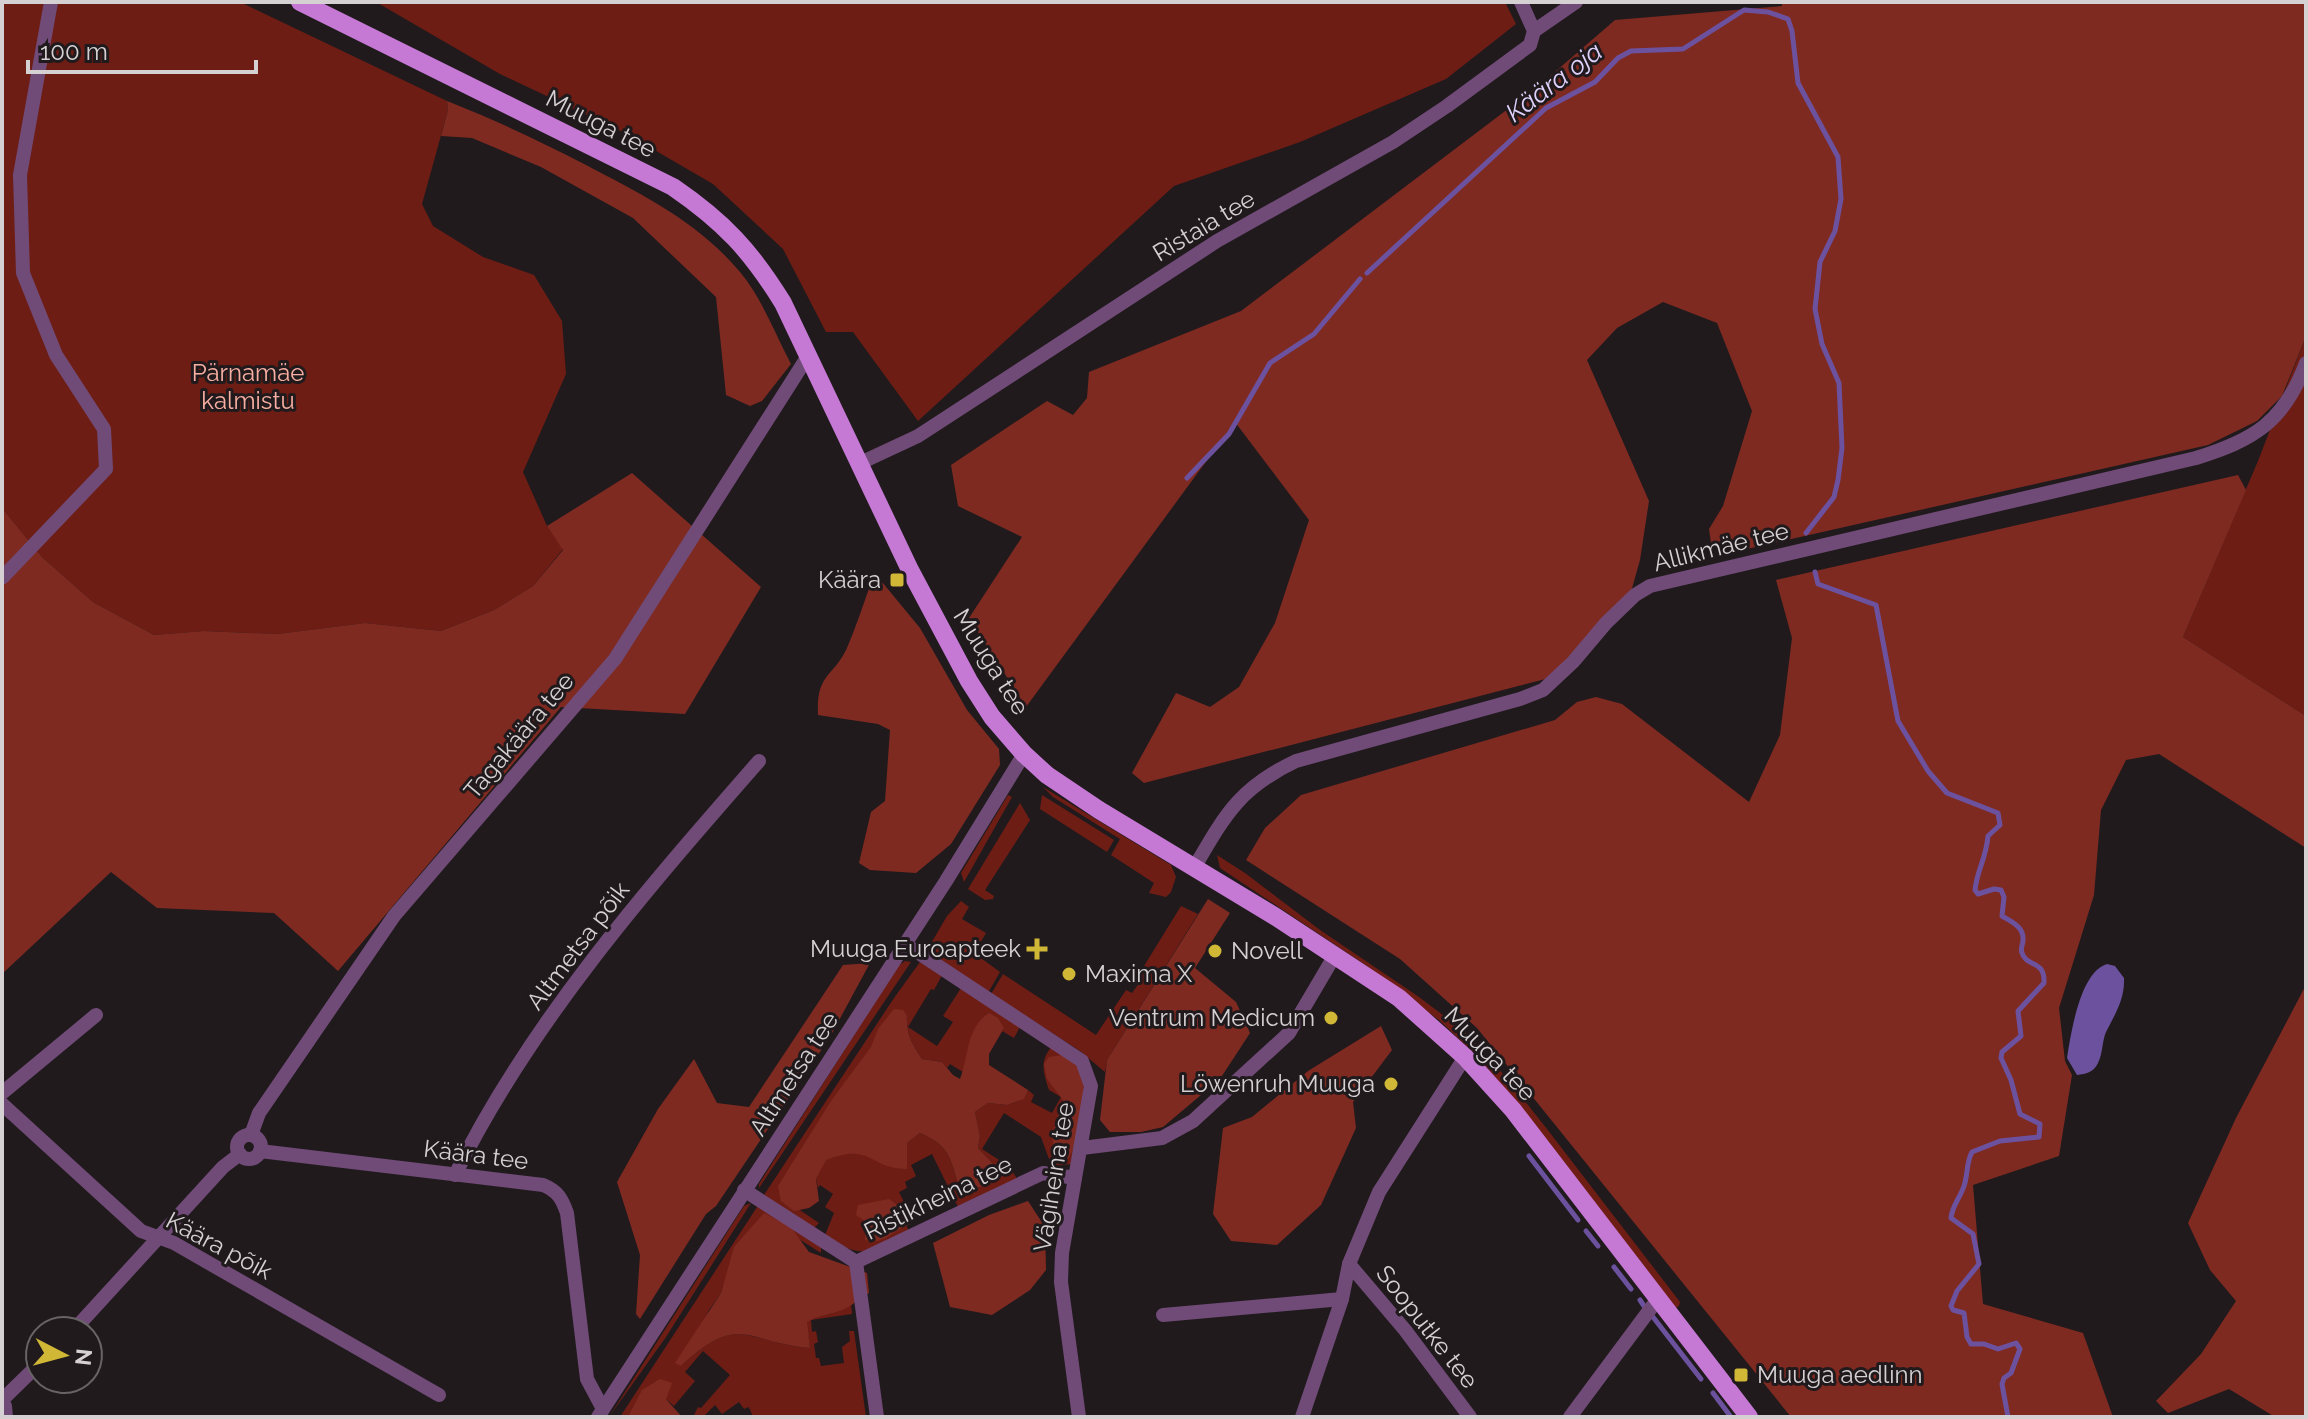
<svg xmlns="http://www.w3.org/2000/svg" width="2308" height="1419" viewBox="0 0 2308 1419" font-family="Raleway,sans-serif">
<rect width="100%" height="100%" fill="#201a1d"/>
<g fill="#6e1d15">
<polygon points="2,2 240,2 447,101 448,110 422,204 433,226 483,257 534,275 562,321 566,374 523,472 547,526 563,549 533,586 494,610 441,631 365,623 277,634 205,631 154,635 93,602 42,557 2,508"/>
<polygon points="376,2 1505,2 1516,24 1446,79 1300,142 1174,186 918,421 853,332 826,332 783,249 713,184 627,134 500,74"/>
<polygon points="2306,336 2306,716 2183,637 2258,461"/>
<polygon points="1043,787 1171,865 1176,877 1171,892 1166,897 1149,893 1154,883 1111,855 1120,839 1053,797"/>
<polygon points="1008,795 1012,797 964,882 961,873"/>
<polygon points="1042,795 1114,840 1107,852 1040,809"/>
<polygon points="1020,803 1030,820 985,890 994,896 993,899 985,900 968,889"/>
<polygon points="1217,855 1245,873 1320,930 1419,997 1464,1031 1504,1075 1547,1129 1680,1302 1679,1306 1676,1308 1522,1109 1476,1055 1440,1021 1367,966 1220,868"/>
<polygon points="961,901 969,907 962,919 986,933 974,953 1000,972 988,993 926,952 947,916"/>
<polygon points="1181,906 1198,914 1107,1060 1105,1072 1080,1051 991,994 1003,974 1096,1035 1126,990 1132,993 1140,982 1136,979"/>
<polygon points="905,961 911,962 759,1188 759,1184 898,966"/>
<path d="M 920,962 L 942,975 L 934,990 L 931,989 L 908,1027 L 937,1046 L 953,1022 L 943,1016 L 961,988 L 1021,1025 L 1014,1038 L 1002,1031 L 1004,1028 L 965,1066 L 963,1072 L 950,1064 L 947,1068 L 942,1062 L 922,1059 C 912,1044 906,1034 907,1016 L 782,1198 L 819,1223 L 814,1228 L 764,1195 L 894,998 Z"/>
<path d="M 1053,1045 L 1086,1077 L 1071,1164 L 1057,1166 L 1049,1159 L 1041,1137 L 1004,1113 L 982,1149 L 1010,1167 L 1017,1179 L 958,1207 L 932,1154 L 911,1165 L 916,1176 L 905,1182 L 907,1188 L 899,1192 L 907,1208 L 901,1211 L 909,1232 C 869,1250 865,1263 825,1235 L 834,1213 L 825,1207 L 833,1194 L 820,1185 L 818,1188 L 816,1179 L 825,1160 L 847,1152 L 871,1156 L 907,1143 L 920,1133 C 948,1145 950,1156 958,1184 L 971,1190 L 993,1183 L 999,1170 L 978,1148 L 980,1136 L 975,1112 L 988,1103 L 1007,1105 L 1023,1099 L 1028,1090 L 1034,1095 L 1031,1102 L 1052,1113 L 1061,1097 L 1049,1090 C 1043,1071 1039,1061 1053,1045 Z"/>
<polygon points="751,1203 666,1337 609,1417 744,1206"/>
<path d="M 759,1204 L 821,1246 L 821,1253 L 767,1219 L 724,1283 L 721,1293 L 709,1310 L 681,1366 C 739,1312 744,1342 810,1348 L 806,1322 C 821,1314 838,1314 851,1303 L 852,1314 L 811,1320 L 812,1332 L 816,1331 L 818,1342 L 814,1344 L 816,1358 L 819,1358 L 821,1366 L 844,1363 L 842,1347 L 850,1341 L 849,1331 L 854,1331 L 866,1417 L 753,1417 L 749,1407 L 744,1409 L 739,1402 L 722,1414 L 715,1405 L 703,1417 L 693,1417 L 698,1407 L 701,1408 L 730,1375 L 703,1351 L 685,1372 L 695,1381 L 674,1406 L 666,1399 L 634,1417 L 620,1417 Z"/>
</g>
<g fill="#7f2a21">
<polygon points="1782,2 2306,2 2306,336 2282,396 2257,421 2208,445 1725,554 1711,543 1709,529 1723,506 1752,411 1717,323 1663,302 1617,328 1587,360 1649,501 1640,560 1629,599 1565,674 1144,783 1132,773 1176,693 1210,707 1239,687 1275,623 1309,520 1235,422 1026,707 969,618 1022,537 958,506 951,465 1047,401 1073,415 1087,398 1089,372 1241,311 1541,84 1615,20 1782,6"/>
<path d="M 447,101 C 495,120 540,141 586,165 C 643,195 697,221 740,272 C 762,298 775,334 791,364 L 762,401 L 750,406 L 726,395 L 716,297 L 633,218 L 541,167 L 472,138 L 441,136 L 448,110 Z"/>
<polygon points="632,473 761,587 685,714 561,707 338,971 274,913 157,908 111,872 2,974 2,508 42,557 93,602 154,635 204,631 277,634 365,623 441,631 494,610 533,586 563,550 547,526"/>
<polygon points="2238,475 2246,490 2183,637 2306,716 2306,848 2159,754 2126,760 2101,810 2094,895 2059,1008 2065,1061 2072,1075 2059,1156 1973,1185 1983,1304 2083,1333 2113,1417 1791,1417 1477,1028 1400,959 1246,860 1265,828 1301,795 1555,720 1577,702 1596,697 1622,704 1749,802 1780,735 1792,638 1776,580"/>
<path d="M 882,582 L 920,628 L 967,710 L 999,749 L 1000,765 L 951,844 L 916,873 L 870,870 L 859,863 L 871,812 L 885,801 L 890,730 L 878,724 L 818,715 C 816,673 833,678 847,648 C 856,627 863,605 871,583 Z"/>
<polygon points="1208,899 1230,913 1195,968 1236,1002 1250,1033 1220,1079 1163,1127 1141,1132 1110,1132 1100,1120 1107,1060"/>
<polygon points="870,963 830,1037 716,1206 706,1214 640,1319 636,1314 640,1255 617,1182 658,1109 694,1059 717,1103 749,1107 843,965"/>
<polygon points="2306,985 2306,1417 2275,1417 2229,1389 2168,1413 2156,1401 2201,1354 2236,1301 2210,1270 2188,1223 2236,1118"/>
<path d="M 894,1009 L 903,1010 L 907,1016 C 906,1034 912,1044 922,1059 L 942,1062 L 953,1075 L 960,1079 C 969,1056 966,1028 989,1013 L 998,1018 L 1004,1028 L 989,1054 L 989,1065 L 1028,1090 L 1024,1099 L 1007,1105 L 988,1103 L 975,1112 L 980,1136 L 978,1148 L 999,1170 L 993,1183 L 971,1190 L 958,1184 C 950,1156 948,1145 920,1133 L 907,1143 L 907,1169 C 869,1169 872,1142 826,1160 L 816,1179 L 819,1201 L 809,1208 L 794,1211 L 781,1201 L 778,1186 L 831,1101 L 871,1047 L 878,1029 Z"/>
<polygon points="1381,1026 1392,1050 1353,1102 1356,1128 1321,1205 1277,1245 1231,1241 1213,1214 1223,1128 1252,1117 1308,1071"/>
<path d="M 1062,1055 C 1070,1060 1077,1063 1081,1072 C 1088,1089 1079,1144 1068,1159 L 1059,1158 C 1045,1142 1058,1118 1063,1100 L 1047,1079 L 1044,1064 L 1049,1057 Z"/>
<path d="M 889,1199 L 913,1217 L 910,1224 C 894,1230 883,1246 865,1240 L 865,1221 L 856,1215 L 858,1205 Z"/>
<polygon points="1028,1201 1045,1227 1046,1270 1030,1290 992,1315 950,1307 933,1243 989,1215"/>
<path d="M 764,1213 L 790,1226 L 809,1252 L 867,1273 L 869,1293 C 859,1298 849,1309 839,1311 C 827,1315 818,1316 807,1322 L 810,1348 C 745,1342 739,1312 681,1366 L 675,1363 L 721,1293 L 734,1247 Z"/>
<polygon points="660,1379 672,1383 666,1399 682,1417 628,1417 642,1390"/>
</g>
<path fill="#6c529e" d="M 2107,964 L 2115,966 L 2124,978 C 2125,999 2115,1014 2106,1032 C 2102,1041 2103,1053 2098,1063 C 2094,1072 2086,1074 2077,1075 L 2067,1058 C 2071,1033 2080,972 2107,964 Z"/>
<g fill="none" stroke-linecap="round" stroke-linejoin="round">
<g stroke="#6c529e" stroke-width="5">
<polyline points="1367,273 1546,108 1595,82 1618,58 1631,51 1683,49 1744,10 1768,12 1788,19 1792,31 1798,83 1838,157 1841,199 1835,231 1820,262 1815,309 1822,344 1839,383 1842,448 1838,480 1834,497 1806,533"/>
<polyline points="1187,478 1229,434 1270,363 1314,334 1360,279"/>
<path d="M 1815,572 L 1818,584 L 1876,605 L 1898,721 L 1928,771 L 1947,793 L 1998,813 L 2000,825 L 1988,836 C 1986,859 1977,870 1975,890 L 1978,894 L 1994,889 L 2001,890 L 2004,897 L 2002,916 C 2012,922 2024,927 2023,940 C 2023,945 2020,948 2022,953 C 2027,968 2045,959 2044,983 L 2018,1011 L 2021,1036 L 2002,1052 L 2001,1058 L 2011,1080 L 2020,1114 L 2040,1124 L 2039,1137 L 2000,1141 L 1972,1152 C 1966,1163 1968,1175 1964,1186 C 1960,1198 1952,1206 1951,1218 L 1973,1234 L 1979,1264 L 1957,1291 L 1951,1306 L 1953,1310 L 1964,1313 L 1967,1337 L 1971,1344 L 1984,1344 L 1998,1349 L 2016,1343 L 2020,1349 L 2011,1373 L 2004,1378 L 2002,1384 L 2008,1417"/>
<polyline points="1529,1156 1578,1220"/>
<polyline points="1586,1231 1598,1246"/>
<polyline points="1614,1267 1631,1289"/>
<polyline points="1640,1300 1644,1306"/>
<polyline points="1653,1317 1701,1379"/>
<polyline points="1713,1393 1731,1417"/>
</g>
<g stroke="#704b77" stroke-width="14">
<polyline points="1534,31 1576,2"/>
<polyline points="858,464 918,436 1217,241 1393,142 1447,106 1530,45 1534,31 1521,2"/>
<polyline points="2,578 106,469 104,429 56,355 23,273 20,175 51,2"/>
<path d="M 1194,868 C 1225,815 1239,788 1296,761 L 1520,699 L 1543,690 L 1573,662 L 1606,623 L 1635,595 L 1650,586 L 2196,458 C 2254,440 2284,422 2306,363"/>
<polyline points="905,944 1082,1061 1091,1086 1062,1253 1061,1282 1079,1417"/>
<polyline points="2,1093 96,1015"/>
<polyline points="2,1104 141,1231 174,1243 439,1395"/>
<polyline points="251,1135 259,1113 394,916 615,659 808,356"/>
<circle cx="249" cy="1147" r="12"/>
<polyline points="1082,1148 1162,1138 1193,1121 1289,1033 1335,955"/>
<path d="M 260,1151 L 543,1185 C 558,1191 562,1199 567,1213 L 587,1379 L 603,1409"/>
<path d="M 455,1175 C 531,1021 647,889 759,761"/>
<polyline points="744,1190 856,1262 1043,1173 1075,1178"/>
<polyline points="856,1262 877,1417"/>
<polyline points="1349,1264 1405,1330 1470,1417"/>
<polyline points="1163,1315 1342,1299"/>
<polyline points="73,1331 223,1167 240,1154"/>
<polyline points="2,1400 40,1363"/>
<polyline points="2,1401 5,1406 6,1417"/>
<polyline points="598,1417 946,881 1024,754"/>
<polyline points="1302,1417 1342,1299 1349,1264 1379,1192 1465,1057"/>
<polyline points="1570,1417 1657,1300"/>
</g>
<path stroke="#c579d4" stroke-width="18" d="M 300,2 L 673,187 C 724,222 751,251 783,303 L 910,570 L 969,681 L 992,717 L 1024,754 L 1047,775 L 1099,810 L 1276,917 L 1399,998 L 1465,1057 L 1513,1110 L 1749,1417"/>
</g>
<g fill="#d0b736" stroke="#201a1d" stroke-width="3">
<rect x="889" y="572" width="16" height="16" rx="4"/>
<path d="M1033 937h8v8h8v8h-8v8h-8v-8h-8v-8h8z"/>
<circle cx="1215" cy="951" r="8"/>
<circle cx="1069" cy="974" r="8"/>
<circle cx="1331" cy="1018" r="8"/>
<circle cx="1391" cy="1084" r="8"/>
<rect x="1733" y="1367" width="16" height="16" rx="4"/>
</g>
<g text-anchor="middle" stroke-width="6" stroke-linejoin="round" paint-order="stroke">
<g font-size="24" fill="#d5d0d2" stroke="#201a1d">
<text transform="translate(601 124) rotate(27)" y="8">Muuga tee</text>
<text transform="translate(1204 226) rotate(-31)" y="8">Ristaia tee</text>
<text transform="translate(1721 547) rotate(-14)" y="8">Allikmäe tee</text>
<text transform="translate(991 662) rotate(58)" y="8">Muuga tee</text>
<text transform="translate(519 736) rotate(-50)" y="8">Tagakäära tee</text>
<text transform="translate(578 946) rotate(-53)" y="8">Altmetsa põik</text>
<text transform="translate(1490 1054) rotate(46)" y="8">Muuga tee</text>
<text transform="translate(794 1074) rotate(-57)" y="8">Altmetsa tee</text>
<text transform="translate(476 1155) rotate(7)" y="8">Käära tee</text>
<text transform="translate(1054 1177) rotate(-81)" y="8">Vägiheina tee</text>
<text transform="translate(938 1198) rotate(-26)" y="8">Ristikheina tee</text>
<text transform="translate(219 1246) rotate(28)" y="8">Käära põik</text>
<text transform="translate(1427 1327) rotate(52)" y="8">Sooputke tee</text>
</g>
<g font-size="24" fill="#f9aea2" stroke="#201a1d">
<text x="248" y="381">Pärnamäe<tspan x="248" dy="28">kalmistu</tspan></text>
</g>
<g font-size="24" fill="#d5d0d2" stroke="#201a1d" text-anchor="end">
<text x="881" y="588">Käära</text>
<text x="1021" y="957">Muuga Euroapteek</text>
<text x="1231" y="959" text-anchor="start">Novell</text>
<text x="1085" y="982" text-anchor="start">Maxima X</text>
<text x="1315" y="1026">Ventrum Medicum</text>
<text x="1375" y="1092">Löwenruh Muuga</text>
<text x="1757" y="1383" text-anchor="start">Muuga aedlinn</text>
</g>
<g font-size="26" font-style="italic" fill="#dfd3fe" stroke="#201a1d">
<text transform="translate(1554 82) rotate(-37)" y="9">Käära oja</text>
</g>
</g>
<rect width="2308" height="1419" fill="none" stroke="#d5d0d2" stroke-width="8"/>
<g transform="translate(64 1355) rotate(96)"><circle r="38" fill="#201a1d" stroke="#686365" stroke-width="2"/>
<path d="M0-6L14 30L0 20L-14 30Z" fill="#d0b736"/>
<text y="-12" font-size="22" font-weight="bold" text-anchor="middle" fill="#d5d0d2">N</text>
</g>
<path d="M28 60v12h228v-12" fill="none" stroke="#d5d0d2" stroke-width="4"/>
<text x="40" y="60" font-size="24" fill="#d5d0d2" stroke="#201a1d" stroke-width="6" paint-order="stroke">100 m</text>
</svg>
